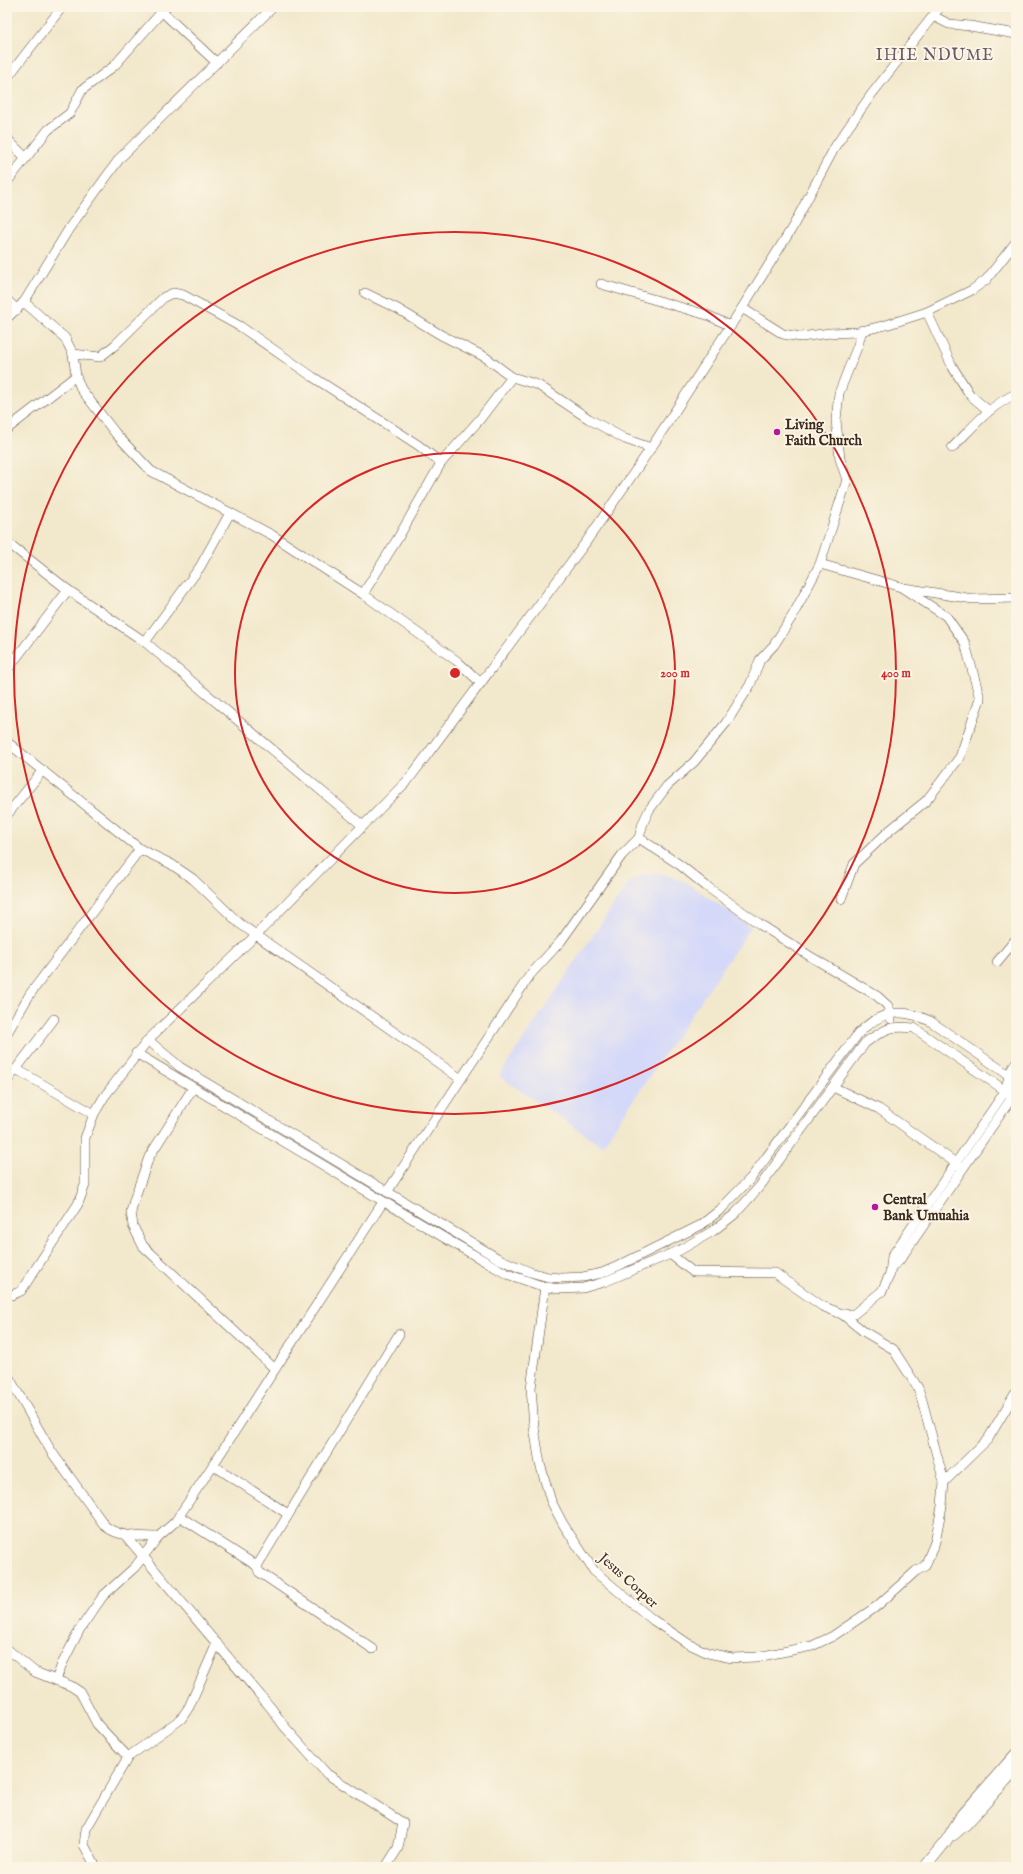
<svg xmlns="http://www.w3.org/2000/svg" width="1023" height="1874" viewBox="0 0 1023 1874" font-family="'IM FELL English',serif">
<rect width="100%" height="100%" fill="#fcf5e5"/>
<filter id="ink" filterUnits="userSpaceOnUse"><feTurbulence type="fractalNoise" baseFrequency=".025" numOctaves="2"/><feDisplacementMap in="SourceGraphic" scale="8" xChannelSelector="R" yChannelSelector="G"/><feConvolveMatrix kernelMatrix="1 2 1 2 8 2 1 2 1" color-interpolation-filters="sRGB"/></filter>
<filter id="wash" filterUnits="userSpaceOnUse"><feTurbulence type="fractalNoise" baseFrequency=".012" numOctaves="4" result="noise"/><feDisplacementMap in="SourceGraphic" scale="16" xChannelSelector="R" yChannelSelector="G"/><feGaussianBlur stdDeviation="0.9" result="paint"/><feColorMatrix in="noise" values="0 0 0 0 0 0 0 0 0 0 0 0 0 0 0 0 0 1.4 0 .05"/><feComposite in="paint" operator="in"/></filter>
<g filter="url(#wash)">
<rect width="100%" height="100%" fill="#f2e8cc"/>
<polygon fill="#d4d8f9" points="660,873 686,882 751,927 602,1146 499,1076 629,882 646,874"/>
</g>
<g filter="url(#ink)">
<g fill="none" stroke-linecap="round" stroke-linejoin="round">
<g stroke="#564638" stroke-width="10">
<g id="minor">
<polyline points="157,7 217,63"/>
<polyline points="933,16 949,24 970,26 1016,34"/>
<polyline points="7,78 62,7"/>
<polyline points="7,137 10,142 25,157"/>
<polyline points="7,182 48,130 70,113 82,90 114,66 166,7"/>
<polyline points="601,284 707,315 731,326"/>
<polyline points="365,293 398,309 441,335 485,357 512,377 538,385 589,419 625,439 651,448"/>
<polyline points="7,300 17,310"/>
<polyline points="24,302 65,338 73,354 76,376 81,389 116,434 151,471 272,535 363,594 457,661 481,683"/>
<polyline points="742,308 783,334 801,337 830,333 857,332 886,325 927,312 972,290 986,280 1016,242"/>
<polyline points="927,312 952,366 970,395 989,411"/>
<polyline points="7,318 24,302 70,227 120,158 273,7"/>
<polyline points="73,354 100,357 115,345 164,297 173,293 183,295 241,327 313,377 418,445 441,463 398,538 363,594"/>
<polyline points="7,429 76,376"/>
<path d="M 952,448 C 972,428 990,405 1016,394"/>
<polyline points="441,463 480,419 512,377"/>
<polyline points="230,513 200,567 145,642 363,826"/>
<polyline points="7,542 68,590 145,642"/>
<polyline points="820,564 847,480 840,459 836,420 839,393 858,345 862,330"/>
<polyline points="904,588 973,599 1016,598"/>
<polyline points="7,670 68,590"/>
<polyline points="7,742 140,849 171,864 193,879 239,923 461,1079 387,1192"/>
<polyline points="7,815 43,770"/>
<polyline points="639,838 680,865 706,886 761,925 808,955 877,996 888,1006 891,1019"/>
<polyline points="997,962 1016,939"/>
<polyline points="7,1033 30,994 140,849"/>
<path d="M 148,1040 L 180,1067 L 499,1259 L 530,1272 L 548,1277 L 562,1278 L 583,1277 L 602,1273 L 618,1266 L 701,1225 L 720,1210 L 751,1178 L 858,1034 C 880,1011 901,1007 930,1021 L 1016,1080"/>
<path d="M 136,1053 L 448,1240 L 507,1274 L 545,1287 L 561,1289 L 583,1288 L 604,1282 L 680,1250 L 713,1231 L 735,1214 L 760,1186 L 865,1043 C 885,1029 889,1025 914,1028 L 1016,1098"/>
<polyline points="16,1069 94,1114"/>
<polyline points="461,1079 530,975 561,941 622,855 639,838 643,823 649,810 667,786 694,762 726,723 750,685 760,660 774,645 793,615 820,564 901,587 946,616 965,643 980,699 960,757 926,801 890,830 854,864 841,899"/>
<polyline points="7,1081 54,1019"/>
<polyline points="833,1087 879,1109 960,1166"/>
<polyline points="193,1088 149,1157 134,1200 131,1212 133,1226 143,1246 275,1369"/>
<polyline points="670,1254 693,1272 775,1273 822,1306 842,1314 854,1314 882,1291 890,1274 892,1256 1006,1090 1009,1075 1016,1062"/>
<polyline points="892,1266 899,1261 1013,1096 1016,1082"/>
<polyline points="545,1287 531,1388 534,1427 540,1464 551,1501 563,1524 594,1571 653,1620 687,1643 708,1653 732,1658 757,1657 812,1646 833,1636 876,1607 916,1571 925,1566 935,1542 942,1506 944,1482 922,1400 918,1388 893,1349 863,1331 842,1314"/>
<polyline points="7,1293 12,1295 21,1291 78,1204 85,1185 85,1138 94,1114 104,1097 148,1040 256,935 409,779 586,542 651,448 742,308 792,228 836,145 871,95 940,7"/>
<path d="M 7,1374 L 51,1451 L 105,1526 C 120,1538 140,1536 158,1537 L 175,1522 L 213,1465 L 383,1202"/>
<polyline points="213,1465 288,1514"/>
<polyline points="944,1482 988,1439 1016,1392"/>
<polyline points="179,1516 257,1566"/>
<polyline points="126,1536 271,1708 284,1726 327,1774 403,1823 398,1848 386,1867"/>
<polyline points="7,1649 35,1672 71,1686 80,1692 97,1724 128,1757"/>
<polyline points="373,1649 259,1572 257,1566 399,1334"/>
<polyline points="56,1680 62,1664 80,1629 103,1596 135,1567 158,1537"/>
<polyline points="96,1867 84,1845 86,1829 128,1757 181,1719 189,1707 217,1643"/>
</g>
</g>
<g stroke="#564638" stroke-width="12">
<g id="tertiary">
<polyline points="953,1835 966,1824 1016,1769"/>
<polyline points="925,1867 946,1841 960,1818 1016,1754"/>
</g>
</g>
<use href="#minor" stroke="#fff" stroke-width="9"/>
<use href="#tertiary" stroke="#fff" stroke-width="11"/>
</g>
</g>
<g fill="none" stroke="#d62828" stroke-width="2">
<circle cx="455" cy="673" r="220"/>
<circle cx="455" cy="673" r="441"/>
</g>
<g fill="#b5179e" stroke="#fcf5e5" stroke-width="1.5">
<circle cx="777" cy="432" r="4"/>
<circle cx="875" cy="1207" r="4"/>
</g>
<g text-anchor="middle" stroke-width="4" stroke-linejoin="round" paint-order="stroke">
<g font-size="14" font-weight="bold" fill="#3b2a1e" stroke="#fcf5e5" text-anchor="start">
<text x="785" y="429">Living<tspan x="785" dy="16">Faith Church</tspan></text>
<text x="883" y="1204">Central<tspan x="883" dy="16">Bank Umuahia</tspan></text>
</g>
<g font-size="14" fill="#3b2a1e" stroke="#fcf5e5">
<text transform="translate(629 1580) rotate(42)" y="5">Jesus Corper</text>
</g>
<g font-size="16" letter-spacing="1" fill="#695867" stroke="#fcf5e5">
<text x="935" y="60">IHIE NDUME</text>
</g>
</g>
<circle cx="455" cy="673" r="6" fill="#d62828" stroke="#fcf5e5" stroke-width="2"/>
<g font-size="12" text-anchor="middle" font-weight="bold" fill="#d62828" stroke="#fcf5e5" stroke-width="4" stroke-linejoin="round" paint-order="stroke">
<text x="675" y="677">200 m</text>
<text x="896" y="677">400 m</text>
</g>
<rect width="1023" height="1874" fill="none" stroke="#fcf5e5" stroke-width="24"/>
</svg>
